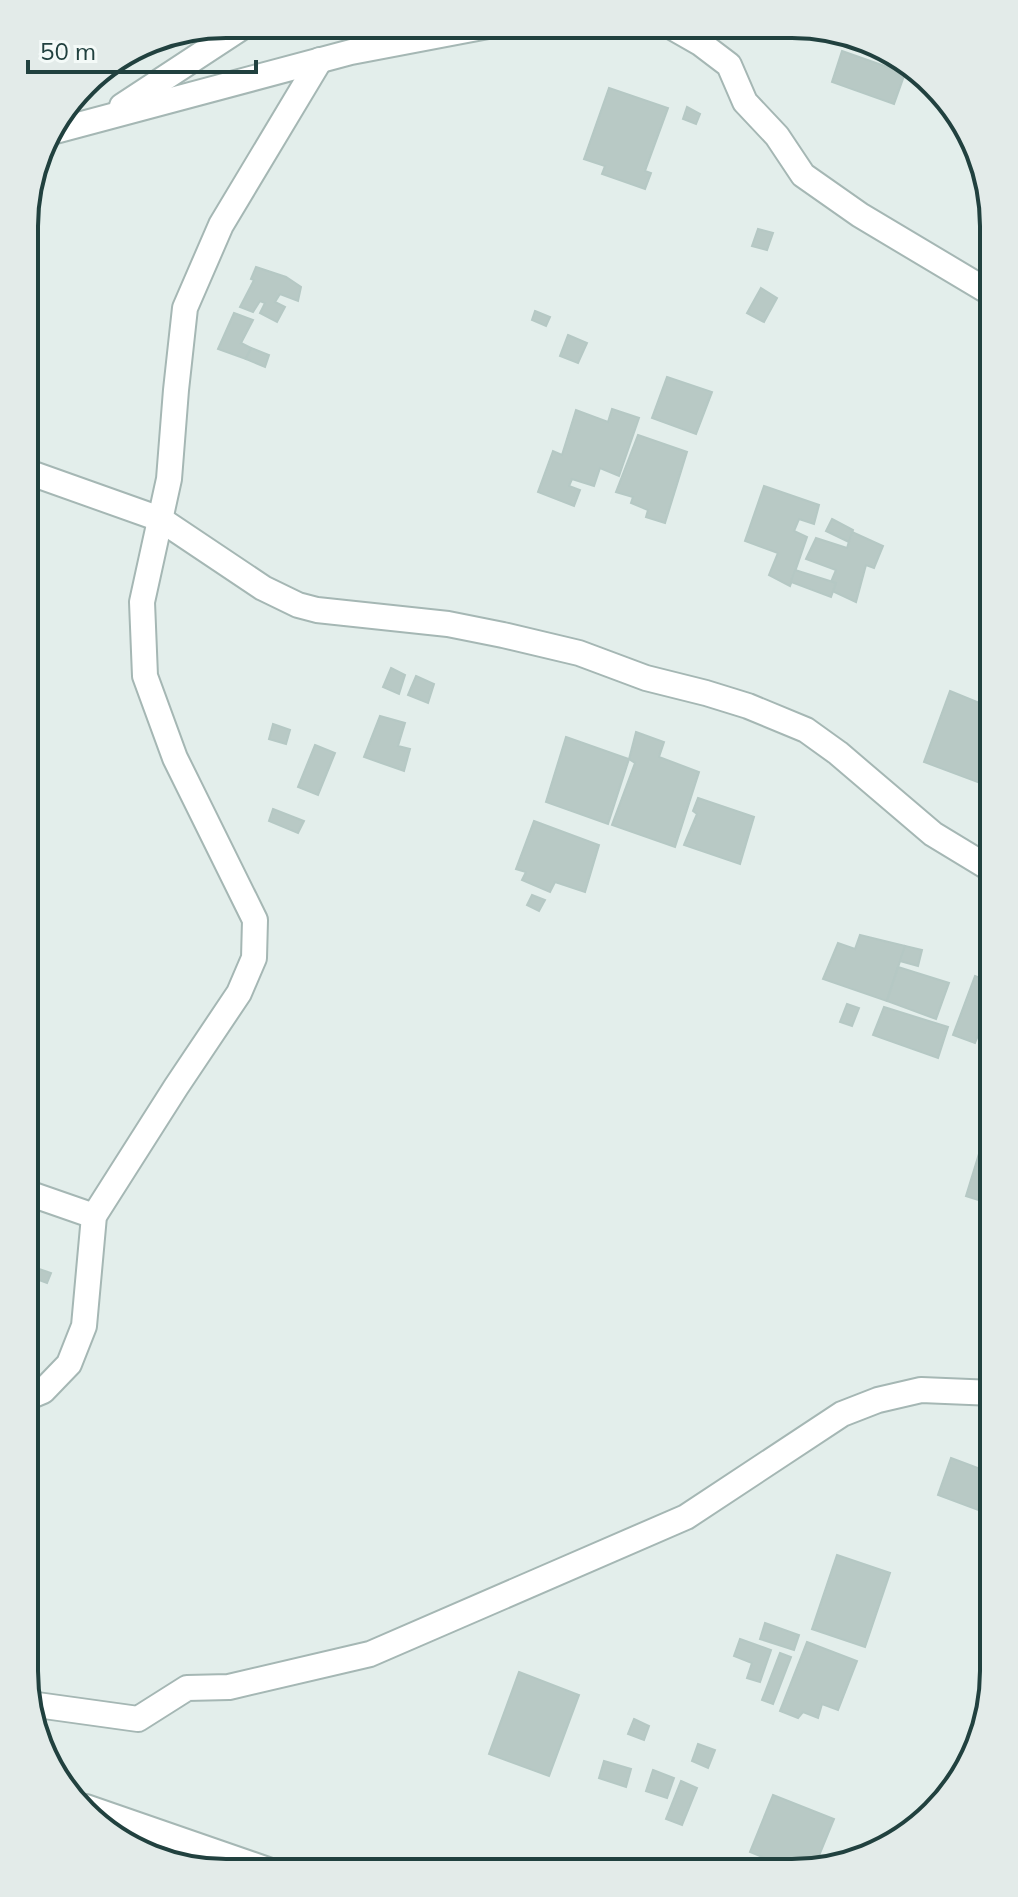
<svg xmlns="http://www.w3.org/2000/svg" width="1018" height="1897" viewBox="0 0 1018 1897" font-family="Mulish,sans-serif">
<rect width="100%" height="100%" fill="#e3eeeb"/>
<g fill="#b8c9c5" stroke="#b5c8c4" stroke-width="2">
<polygon points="842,51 905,73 894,104 832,82"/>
<polygon points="609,88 668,108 645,171 651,173 645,189 602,174 605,166 584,159"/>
<polygon points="687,107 700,114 696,124 683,119"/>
<polygon points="758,229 773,233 767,250 752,246"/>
<polygon points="256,267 286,277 301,287 298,301 280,294 275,302 285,307 277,322 260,313 265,303 260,301 253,312 240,307 254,280 251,279"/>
<polygon points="761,288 777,298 764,322 747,313"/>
<polygon points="535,311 550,317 546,326 532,320"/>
<polygon points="234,313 253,320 241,343 251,348 246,359 218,349"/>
<polygon points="568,335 587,343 578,363 560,356"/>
<polygon points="251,348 269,355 265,367 246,359"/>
<polygon points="667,377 712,392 696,434 652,418"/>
<polygon points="612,409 639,418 619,476 600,468 594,486 572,479 569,486 580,490 574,506 538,492 553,451 562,455 576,410 608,422"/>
<polygon points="638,435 687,452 665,523 646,517 648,510 631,503 633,497 616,492"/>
<polygon points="764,486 819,505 814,524 799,519 794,531 807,537 790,586 769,575 778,553 745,541"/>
<polygon points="832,519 853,530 849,542 826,531"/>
<polygon points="852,532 883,546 874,568 866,565 856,602 828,589 836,570 806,559 816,538 847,548"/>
<polygon points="795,570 836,583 831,597 791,582"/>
<polygon points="391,668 405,675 399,694 383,687"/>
<polygon points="416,676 434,684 428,703 408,695"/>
<polygon points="950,691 994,709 994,757 983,784 924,762"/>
<polygon points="380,716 405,723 398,746 410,749 404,771 364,757"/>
<polygon points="273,724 290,730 286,744 269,739"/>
<polygon points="636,732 664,742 659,757 699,772 675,847 612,825 635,763 629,759"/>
<polygon points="566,737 629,759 608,824 546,802"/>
<polygon points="315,745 335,753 318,795 298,787"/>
<polygon points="698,798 754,817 740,864 684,845 697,814 693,811"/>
<polygon points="273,809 304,821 298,833 269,821"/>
<polygon points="534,821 599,845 585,892 555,882 550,892 522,880 526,872 516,869"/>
<polygon points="532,895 545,900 539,911 527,905"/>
<polygon points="860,935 905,946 887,1001 823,979 838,943 855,949"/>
<polygon points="905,946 922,950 918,966 900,961"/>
<polygon points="898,967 949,983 936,1019 887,1001"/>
<polygon points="975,976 994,984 994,995 975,1043 953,1035"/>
<polygon points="847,1004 859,1008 852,1026 840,1022"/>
<polygon points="884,1007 948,1027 938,1058 873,1035"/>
<polygon points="986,1131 994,1133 994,1205 966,1196"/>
<polygon points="36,1268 51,1273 47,1283 33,1278"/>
<polygon points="951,1458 994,1474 981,1511 938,1495"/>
<polygon points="837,1555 890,1573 865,1647 812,1629"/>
<polygon points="765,1623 799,1635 794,1650 760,1639"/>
<polygon points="740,1639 771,1650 760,1682 747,1678 752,1663 734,1656"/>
<polygon points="807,1642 857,1661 838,1710 822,1704 818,1718 803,1712 798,1718 780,1711"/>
<polygon points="780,1653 791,1657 773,1704 762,1700"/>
<polygon points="519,1672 579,1695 549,1776 489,1754"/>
<polygon points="634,1719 649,1726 644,1740 628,1734"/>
<polygon points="698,1744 715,1750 708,1768 692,1761"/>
<polygon points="604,1761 631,1769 626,1787 599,1778"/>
<polygon points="653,1770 674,1778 667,1798 646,1791"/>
<polygon points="681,1781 697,1788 682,1825 666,1819"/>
<polygon points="773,1795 834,1819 816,1863 777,1863 750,1852"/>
</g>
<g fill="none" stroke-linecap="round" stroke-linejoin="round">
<g stroke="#a5b7b4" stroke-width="28">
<g id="minor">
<polyline points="672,27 700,43 729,65 745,102 777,136 803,175 860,215 994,295"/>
<polyline points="122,106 247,24"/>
<polyline points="48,133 351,52 488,26"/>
<polyline points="25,471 160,519 263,588 298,605 317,610 448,624 503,635 579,653 646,678 706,693 748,706 806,730 838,753 933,834 994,871"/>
<polyline points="25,1192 94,1216"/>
<polyline points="24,1399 43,1391 69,1364 84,1326 94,1216 176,1087 239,993 254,958 255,920 175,758 145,676 142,602 169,479 176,390 185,308 221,225 320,60"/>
<polyline points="30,1704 138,1719 187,1688 229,1687 370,1654 686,1517 842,1414 878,1400 921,1390 994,1393"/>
<polyline points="86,1807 268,1870"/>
</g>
</g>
<use href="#minor" stroke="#fff" stroke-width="24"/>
</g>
<path d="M0 0H1018V1897H0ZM226 38H792A188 188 0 0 1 980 226V1671A188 188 0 0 1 792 1859H226A188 188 0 0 1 38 1671V226A188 188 0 0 1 226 38Z" fill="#e3ebe9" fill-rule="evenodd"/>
<path fill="none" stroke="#21413f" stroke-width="4" d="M226 38H792A188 188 0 0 1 980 226V1671A188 188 0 0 1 792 1859H226A188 188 0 0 1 38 1671V226A188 188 0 0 1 226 38Z"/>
<path d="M28 60v12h228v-12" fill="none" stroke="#21413f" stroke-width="4"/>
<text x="40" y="60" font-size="24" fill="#21413f" stroke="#f4faf8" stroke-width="6" paint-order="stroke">50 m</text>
</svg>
